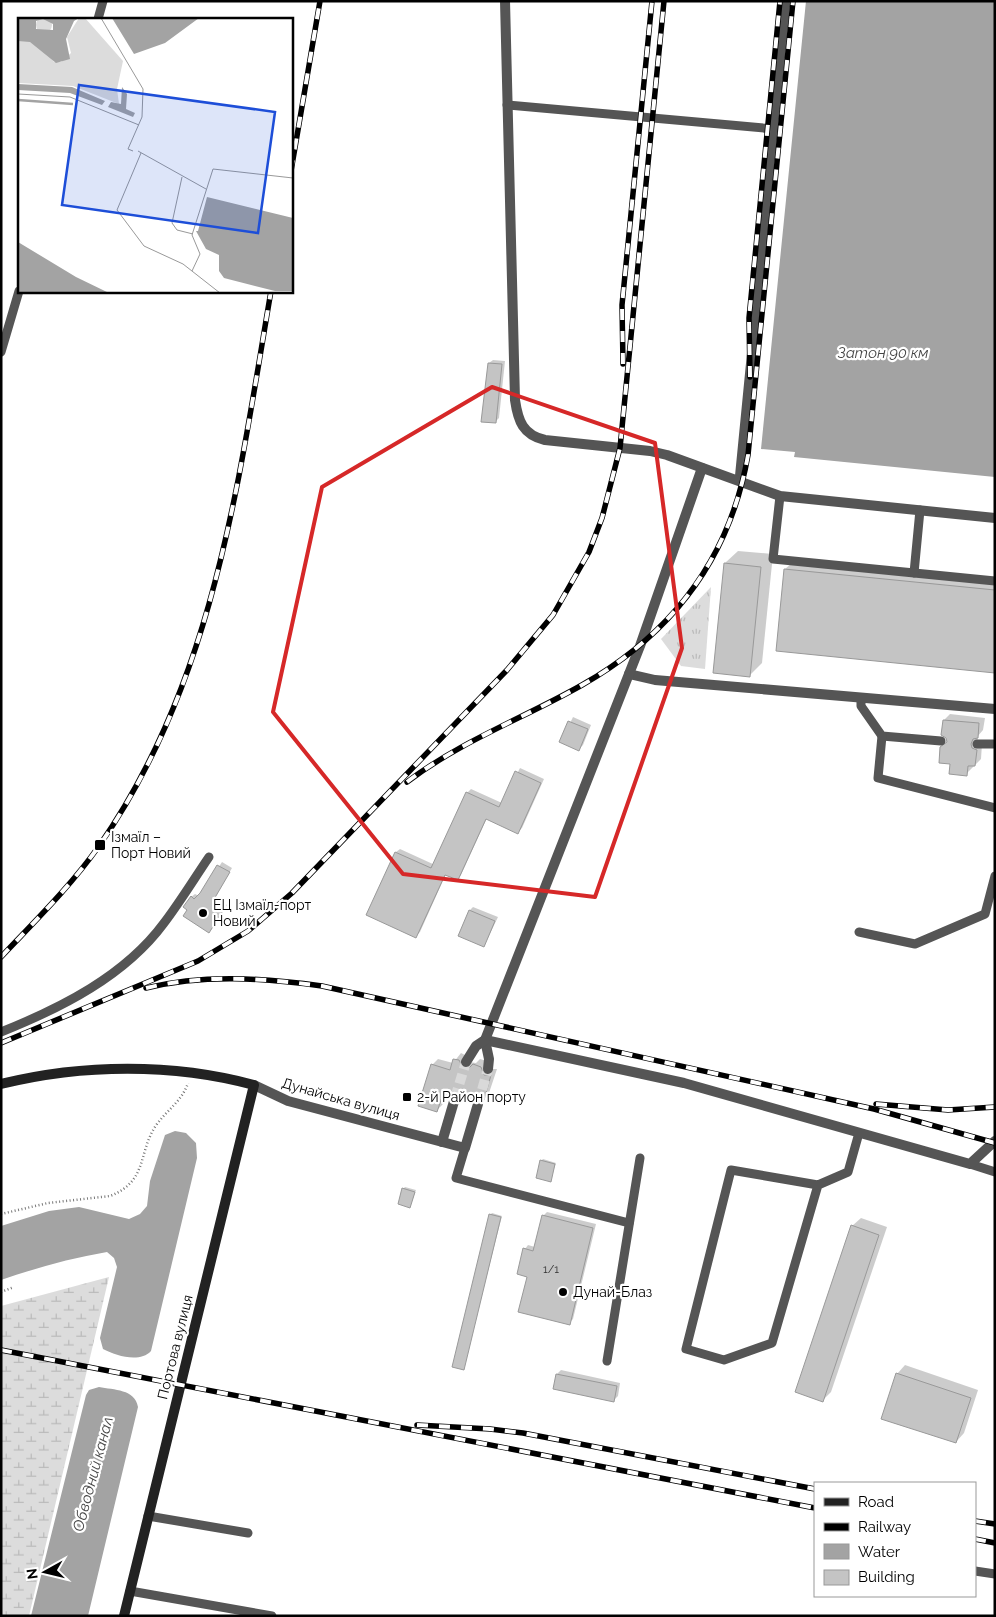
<svg xmlns="http://www.w3.org/2000/svg" width="996" height="1617" viewBox="0 0 996 1617" font-family="Raleway,sans-serif">
<defs>
<pattern id="grass-tufts" width="24" height="20" patternUnits="userSpaceOnUse" patternTransform="scale(1.25)"><rect width="24" height="20" fill="#dcdcdc"/><path d="M3 7l-1-3M5 7V3M7 7l1-3M15 17l-1-3M17 17v-4M19 17l1-3" fill="none" stroke="#bbb"/></pattern>
<pattern id="wetland-marsh" width="20" height="14" patternUnits="userSpaceOnUse" patternTransform="scale(1.25)"><rect width="20" height="14" fill="#dcdcdc"/><path d="M1 5h8M5 5V1M11 12h8M15 12V8" fill="none" stroke="#bbb"/></pattern>
</defs>
<rect width="100%" height="100%" fill="#fff"/>
<polygon fill="url(#grass-tufts)" points="711,587 705,669 681,666 661,639"/>
<polygon fill="url(#wetland-marsh)" points="109,1277 29,1616 1,1616 1,1306"/>
<g fill="#a3a3a3">
<polygon points="806,1 995,1 995,477 794,457 795,452 761,449"/>
<path d="M 175,1131 L 186,1133 L 196,1143 L 197,1158 L 151,1351 C 140,1363 116,1356 103,1349 L 100,1338 L 117,1267 L 114,1258 L 107,1252 C 71,1258 36,1268 1,1280 L 1,1226 L 49,1211 L 79,1207 L 129,1219 L 140,1214 L 147,1206 L 150,1181 L 165,1135 Z"/>
<path d="M 99,1387 C 114,1390 135,1389 138,1407 L 88,1616 L 31,1616 L 86,1395 L 89,1390 Z"/>
</g>
<g fill="#0003">
<polygon points="493,360 505,361 499,418 495,422 489,363"/>
<polygon points="738,551 773,554 762,663 750,675 725,563"/>
<polygon points="792,563 995,583 995,671 785,569"/>
<polygon points="950,714 985,718 983,730 977,737 978,741 982,744 981,759 966,774 951,763 944,720"/>
<polygon points="573,717 591,725 583,745 579,749 561,742"/>
<polygon points="520,768 544,779 522,828 518,832 487,818 461,875 458,879 446,874 420,932 416,936 396,852 400,849 435,865 467,793 471,789 502,803"/>
<polygon points="222,862 232,868 215,897 227,905 209,931 189,909 191,897 195,894 199,896 201,894"/>
<polygon points="473,907 498,917 484,946 470,910"/>
<polygon points="461,1053 465,1055 469,1062 476,1063 480,1059 487,1061 490,1069 497,1069 489,1093 484,1099 454,1090 446,1094 443,1104 437,1110 432,1065 438,1059 453,1063"/>
<polygon points="543,1159 556,1163 550,1180 541,1161"/>
<polygon points="405,1187 416,1190 410,1207 403,1189"/>
<polygon points="547,1212 596,1224 573,1319 569,1323 528,1276 525,1249 528,1245 535,1247 543,1216"/>
<polygon points="492,1213 502,1216 463,1369 490,1215"/>
<polygon points="861,1218 887,1227 831,1392 823,1400 852,1226"/>
<polygon points="905,1365 978,1390 964,1433 956,1442 897,1374"/>
<polygon points="561,1370 620,1383 618,1396 614,1400 557,1374"/>
</g>
<g fill="#c4c4c4" stroke="#999">
<polygon points="488,363 502,364 496,423 481,422"/>
<polygon points="724,563 761,567 750,677 713,673"/>
<polygon points="784,569 995,590 995,673 776,651"/>
<polygon points="943,720 979,723 978,738 973,739 971,744 972,748 977,750 975,766 968,766 967,776 949,774 950,764 939,763 940,747 947,742 946,738 941,735"/>
<polygon points="568,721 588,729 579,751 559,742"/>
<polygon points="515,771 541,783 518,834 486,819 458,880 445,875 416,938 366,915 395,852 431,868 466,792 499,807"/>
<polygon points="217,865 230,872 213,901 224,909 209,933 183,916 187,910 183,907 191,896 194,899 200,893"/>
<polygon points="469,910 495,921 484,947 458,936"/>
<polygon points="453,1059 459,1060 463,1068 469,1068 473,1064 481,1067 484,1075 491,1075 484,1100 479,1097 474,1099 471,1102 462,1099 460,1094 454,1091 449,1096 443,1094 437,1112 418,1106 431,1064 450,1070"/>
<polygon points="540,1160 555,1164 551,1182 536,1178"/>
<polygon points="402,1188 415,1192 410,1208 398,1204"/>
<polygon points="489,1214 501,1217 464,1370 452,1367"/>
<polygon points="542,1215 593,1228 570,1325 518,1312 527,1277 517,1274 523,1248 533,1251"/>
<polygon points="851,1225 879,1235 823,1402 795,1392"/>
<polygon points="896,1373 971,1398 956,1443 881,1419"/>
<polygon points="556,1374 617,1386 614,1402 553,1389"/>
</g>
<g fill="none" stroke-linecap="round" stroke-linejoin="round">
<g stroke="#d9d9d9" stroke-width="10" stroke-dasharray="10 5" stroke-linecap="butt">
<polyline points="455,1098 466,1062"/>
<polyline points="478,1104 488,1069"/>
</g>
<g stroke="#777" stroke-width="2.5" stroke-dasharray="1 2.5" stroke-linecap="butt">
<path d="M 1,1214 L 48,1203 L 110,1196 C 149,1181 137,1152 157,1124 C 168,1109 182,1101 188,1083"/>
<polyline points="1,1292 14,1287"/>
</g>
<g stroke="#555" stroke-width="9">
<polyline points="98,19 103,1"/>
<polyline points="507,105 774,129"/>
<polyline points="1,352 19,291"/>
<polyline points="739,481 786,1"/>
<polyline points="780,496 773,559 995,581"/>
<polyline points="914,573 920,510"/>
<polyline points="861,698 861,706 882,736 941,741"/>
<polyline points="882,736 878,778 995,808"/>
<polyline points="977,744 995,744"/>
<polyline points="859,932 915,944 985,914 995,876"/>
<path d="M 1,1032 C 61,1008 125,976 164,923 C 180,902 194,879 209,857"/>
<polyline points="465,1148 456,1178 629,1223"/>
<polyline points="970,1164 995,1172"/>
<polyline points="818,1185 772,1343 724,1360 686,1349 731,1170 818,1185 848,1172 859,1133"/>
<polyline points="607,1361 640,1158"/>
<polyline points="148,1516 248,1533"/>
<polyline points="975,1571 995,1574"/>
<polyline points="130,1591 272,1616"/>
</g>
<g stroke="#555" stroke-width="10">
<path d="M 505,1 L 515,400 C 518,421 523,435 545,440 L 650,451 L 667,455 L 780,496 L 995,518"/>
<polyline points="629,674 655,680 995,709"/>
<polyline points="485,1040 684,1083 970,1164 995,1141"/>
<polyline points="485,1040 489,1059 488,1069"/>
<polyline points="466,1062 476,1046 485,1040 640,646 702,468"/>
<polyline points="254,1085 288,1101 465,1148 478,1104"/>
<polyline points="442,1142 455,1098"/>
</g>
<path stroke="#222" stroke-width="10" d="M 1,1084 C 82,1064 173,1063 254,1085 L 124,1616"/>
<g stroke="#000" stroke-width="5.5">
<g id="rail">
<polyline points="291,171 320,1"/>
<polyline points="623,364 622,305 652,1"/>
<polyline points="750,377 749,318 780,1"/>
<path d="M 407,782 C 461,741 524,718 582,685 C 672,634 730,558 748,455 L 793,1"/>
<path d="M 1,957 C 35,921 70,887 99,846 C 214,681 238,484 271,291"/>
<path d="M 146,988 C 204,974 263,978 322,986 L 874,1109 L 995,1143"/>
<polyline points="1,1043 198,961 248,931 292,893 507,670 553,615 589,552 602,518 620,448 664,1"/>
<polyline points="876,1104 948,1110 995,1107"/>
<polyline points="1,1350 815,1508"/>
<polyline points="417,1425 490,1429 523,1433 815,1489"/>
<polyline points="975,1521 995,1524"/>
<polyline points="975,1539 995,1543"/>
</g>
</g>
<use href="#rail" stroke="#fff" stroke-width="4" stroke-dasharray="11" stroke-linecap="butt"/>
</g>
<path fill="none" stroke="#d62828" stroke-width="4" stroke-linejoin="round" d="M 492,387 L 655,443 L 682,648 L 595,897 L 403,874 L 273,712 L 322,487 Z"/>
<g fill="#000" stroke="#fff" stroke-width="2">
<rect x="94" y="839" width="12" height="12" rx="2.5"/>
<circle cx="203" cy="913" r="5"/>
<rect x="402" y="1092" width="10" height="10" rx="2.5"/>
<circle cx="563" cy="1292" r="5"/>
</g>
<g text-anchor="middle" stroke-width="4.5" stroke-linejoin="round" paint-order="stroke">
<g font-size="11" fill="#313131">
<text x="551" y="1273">1/1</text>
</g>
<g font-size="14" fill="#000" stroke="#fff" text-anchor="start">
<text x="111" y="842">Ізмаїл –<tspan x="111" dy="16">Порт Новий</tspan></text>
<text x="213" y="910">ЕЦ Ізмаїл-порт<tspan x="213" dy="16">Новий</tspan></text>
<text x="417" y="1102">2-й Район порту</text>
<text x="573" y="1297">Дунай-Блаз</text>
</g>
<g font-size="14" fill="#000" stroke="#fff">
<text transform="translate(341 1099) rotate(16)" y="5">Дунайська вулиця</text>
<text transform="translate(175 1347) rotate(-76)" y="5">Портова вулиця</text>
</g>
<g font-size="15" font-style="italic" fill="#444" stroke="#fff">
<text x="883" y="358">Затон 90 км</text>
<text transform="translate(93 1474) rotate(-75)" y="5">Обводний канал</text>
</g>
</g>
<g transform="translate(18 18)">
<rect width="275" height="275" fill="#fff"/>
<path d="M18 7a8 8 0 1 1 16 0a8 8 0 1 1-16 0ZM 61,0 L 67,0 L 105,43 L 99,71 L 101,86 L 55,68 L 0,65 L 0,23 L 11,23 L 29,35 L 36,44 L 43,44 L 53,35 L 49,19 Z" fill="#dcdcdc"/>
<path d="M 0,0 L 61,0 L 56,3 L 48,21 L 52,41 L 38,45 L 12,24 L 0,23 ZM 25,1 L 35,6 L 35,12 L 18,11 L 18,3 ZM 94,0 L 181,0 L 147,25 L 116,36 ZM 0,66 L 54,69 L 87,83 L 84,87 L 52,75 L 0,72 ZM 104,69 L 109,76 L 108,91 L 117,95 L 115,99 L 90,89 L 93,84 L 103,86 ZM 189,179 L 275,200 L 275,273 L 257,273 L 206,260 L 201,253 L 201,237 L 188,231 L 178,213 L 180,213 ZM 0,224 L 58,259 L 91,275 L 0,275 Z" fill="#a3a3a3" fill-rule="evenodd"/>
<path fill="none" stroke="#a3a3a3" stroke-width="2.5" d="M 0,82 L 55,86"/>
<path fill="none" stroke="#999" stroke-width="1" d="M 83,0 L 125,71 L 124,99 L 110,131 L 115,133M 0,76 L 52,79 L 121,107M 120,133 L 188,171M 123,135 L 99,192 L 126,228 L 165,246 L 202,275M 164,159 L 154,205 L 159,212 L 175,216M 174,253 L 182,236 L 174,217 L 195,151 L 275,160"/>
<path fill="#1d4ed8" fill-opacity="0.15" stroke="#1d4ed8" stroke-width="2.5" d="M 61,67 L 257,94 L 240,215 L 44,187 Z"/>
<rect width="275" height="275" fill="none" stroke="#000" stroke-width="2.5"/>
</g>
<rect width="996" height="1617" fill="none" stroke="#000000" stroke-width="5"/>
<rect x="814" y="1482" width="162" height="115" fill="#ffffff" stroke="#999999"/>
<rect x="824" y="1498" width="25" height="8" fill="#222222" stroke="#999999"/>
<text x="858" y="1507" font-size="15" fill="#000000">Road</text>
<rect x="824" y="1523" width="25" height="8" fill="#000000" stroke="#999999"/>
<text x="858" y="1532" font-size="15" fill="#000000">Railway</text>
<rect x="824" y="1544" width="25" height="15" fill="#a3a3a3" stroke="#999999"/>
<text x="858" y="1557" font-size="15" fill="#000000">Water</text>
<rect x="824" y="1570" width="25" height="15" fill="#c4c4c4" stroke="#999999"/>
<text x="858" y="1582" font-size="15" fill="#000000">Building</text>
<g transform="translate(45 1572) rotate(262)" stroke="#ffffff" stroke-width="4" paint-order="stroke">
<path d="M0-4L9 19L0 12L-9 19Z" fill="#000000"/>
<text y="-8" font-size="14" font-weight="bold" text-anchor="middle" fill="#000000">N</text>
</g>
</svg>
